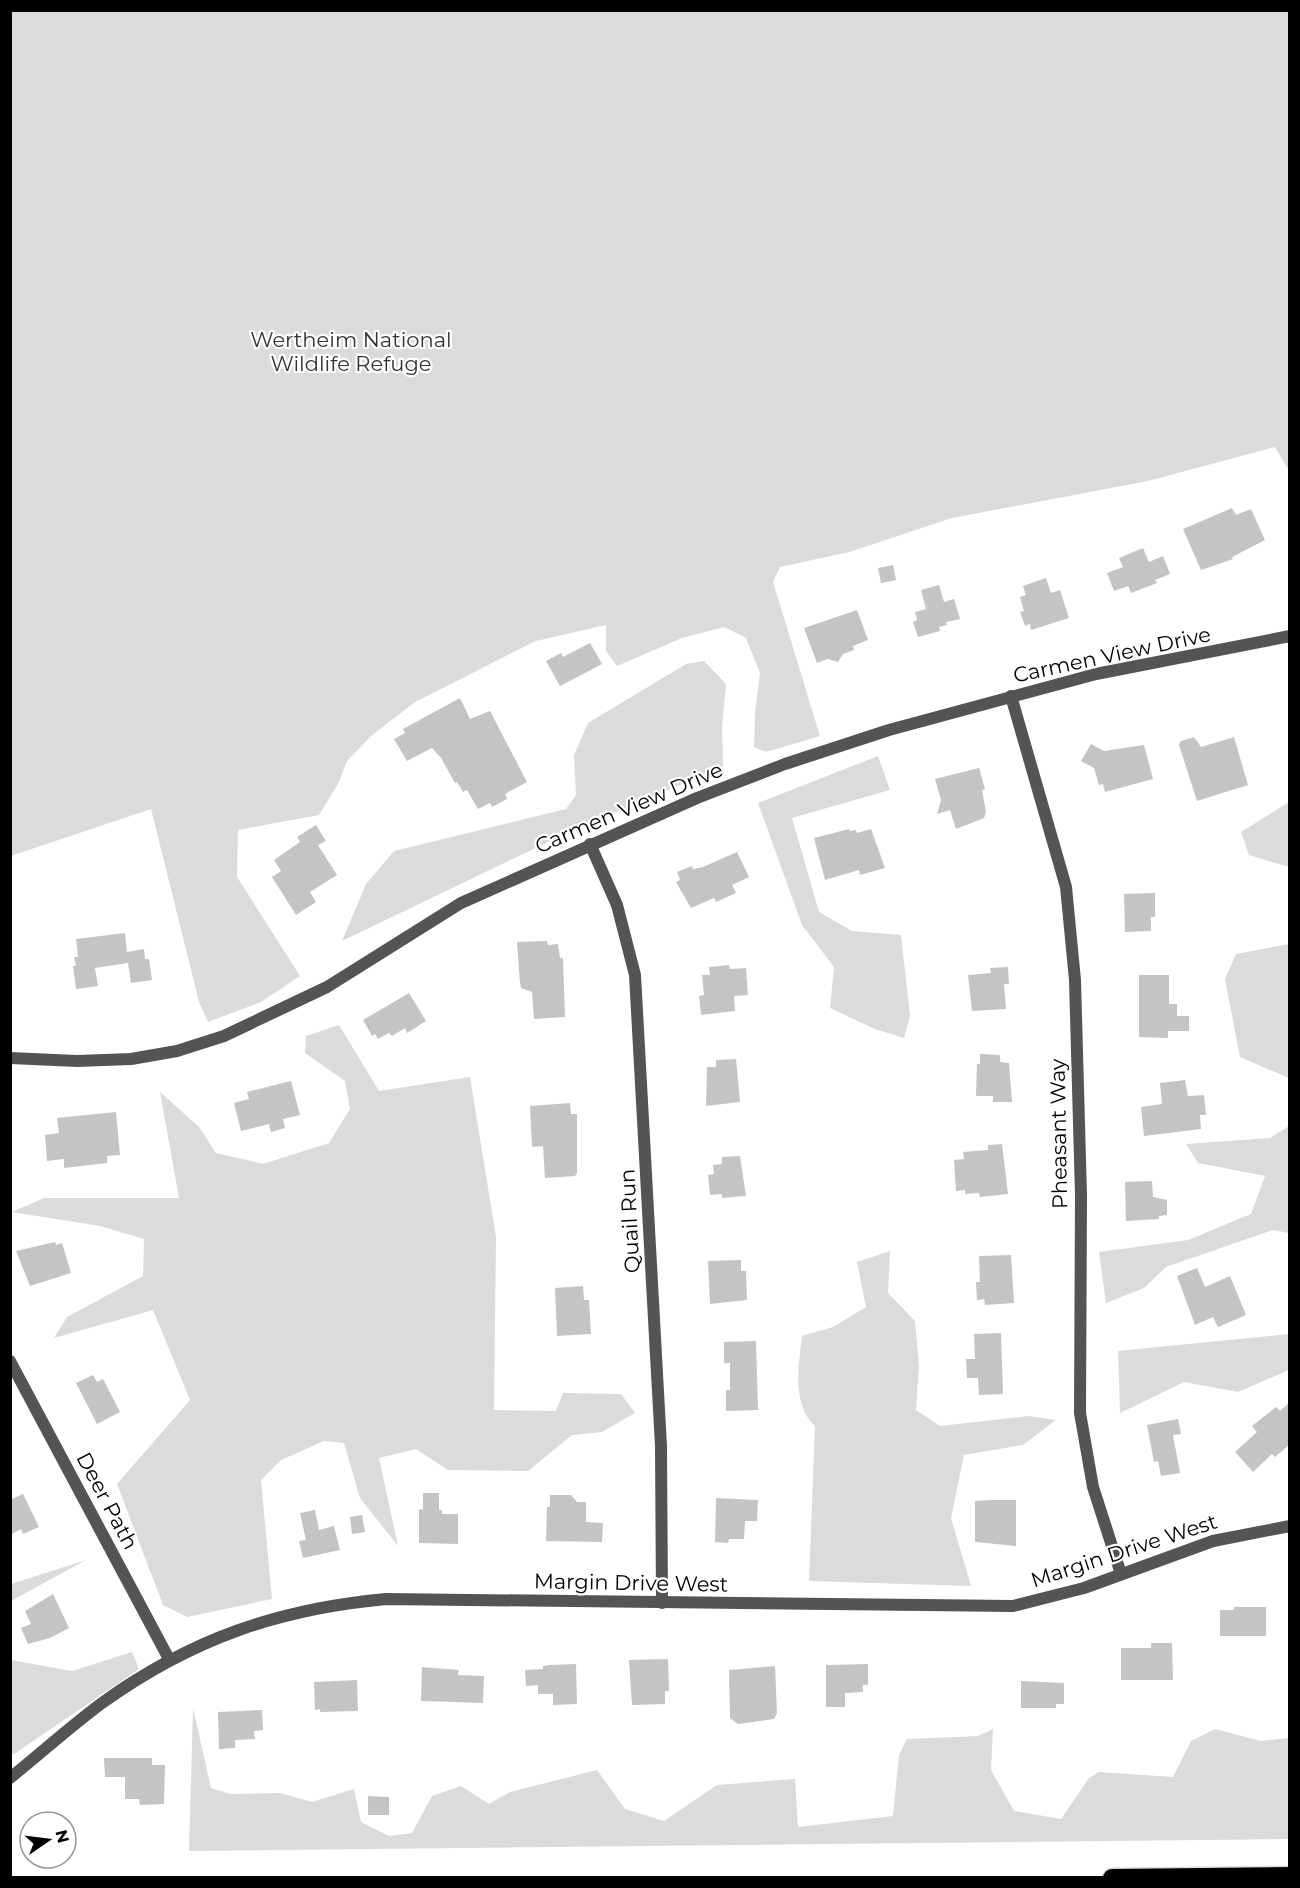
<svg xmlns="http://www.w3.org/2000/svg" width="1300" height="1888" viewBox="0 0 1300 1888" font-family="Montserrat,sans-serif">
<rect width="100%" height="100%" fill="#fff"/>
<g fill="#dbdbdb">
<polygon points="10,11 1289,11 1289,471 1275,447 1148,481 952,518 849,552 780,567 773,582 820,736 766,752 754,747 755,713 760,673 746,638 724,627 682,638 617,666 606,651 606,625 536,641 415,702 371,736 347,761 339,782 319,815 238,830 237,877 300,976 261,1002 208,1022 199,1002 151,809 11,856"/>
<polygon points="704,661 726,684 722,726 723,767 573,830 342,941 366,884 394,851 566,809 576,795 574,755 588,723 686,664"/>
<polygon points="878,756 890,790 792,818 819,912 852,931 901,935 910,1016 904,1038 875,1029 830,1008 834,967 802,925 758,803"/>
<polygon points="1289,802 1289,867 1249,855 1241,832"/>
<polygon points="1289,944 1290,944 1289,1078 1240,1057 1225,979 1236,954"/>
<polygon points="339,1025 379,1091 470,1077 496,1237 494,1410 556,1411 563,1393 621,1394 635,1413 602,1432 572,1435 528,1471 448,1470 416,1449 379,1458 398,1546 360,1498 344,1443 324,1441 281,1460 261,1480 272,1599 187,1617 163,1605 117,1484 190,1400 153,1310 54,1338 67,1317 143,1276 144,1239 100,1226 12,1212 44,1198 179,1198 160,1092 199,1127 216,1153 263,1164 329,1143 350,1109 345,1081 305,1053 306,1036"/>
<polygon points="1289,1126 1289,1233 1273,1230 1166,1267 1144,1288 1106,1303 1099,1252 1188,1240 1251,1214 1265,1176 1198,1163 1186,1144 1270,1138"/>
<path d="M 890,1251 L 888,1293 L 915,1321 L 919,1366 L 916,1410 L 940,1426 L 1029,1416 L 1056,1420 L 1023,1445 L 964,1455 L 951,1518 L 971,1586 L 809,1581 L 815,1426 C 791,1404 799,1364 802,1336 L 833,1327 L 866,1307 L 857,1262 Z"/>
<polygon points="1289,1334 1289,1370 1238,1392 1184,1382 1120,1413 1118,1351"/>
<polygon points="86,1560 11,1601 11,1584"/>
<polygon points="132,1652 139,1669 11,1756 11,1660 72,1671"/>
<polygon points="193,1708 211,1788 230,1794 280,1793 312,1802 354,1789 361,1822 389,1836 412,1833 432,1796 461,1786 489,1804 510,1792 597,1770 625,1809 664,1821 717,1785 795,1779 798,1827 893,1816 899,1755 907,1739 978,1736 993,1729 991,1770 1014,1811 1061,1819 1089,1778 1099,1772 1173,1777 1191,1741 1215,1729 1261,1741 1289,1738 1289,1839 189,1851"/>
</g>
<g fill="#c4c4c4">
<polygon points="1232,508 1236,515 1251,509 1265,540 1232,557 1233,559 1201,570 1183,529"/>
<polygon points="1143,548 1149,562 1163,556 1170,574 1155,580 1157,583 1131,593 1128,586 1114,591 1107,573 1123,567 1119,558"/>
<polygon points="893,565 896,580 881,583 878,568"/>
<polygon points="1046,578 1051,593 1060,590 1069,618 1031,630 1030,624 1025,626 1020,612 1024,611 1020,597 1026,595 1023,586"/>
<polygon points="939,585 944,602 954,599 960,619 946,622 947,625 939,627 940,631 918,637 913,622 917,620 915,612 926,609 921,590"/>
<polygon points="857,610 868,640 853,646 854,650 843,654 838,662 828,659 817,663 804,628"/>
<polygon points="590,643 602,664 560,686 546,661 561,653 563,657"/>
<polygon points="460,698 470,719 490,711 527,782 505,794 507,799 492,807 490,803 478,809 467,790 463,792 457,782 455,783 441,758 432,748 407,761 394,739 405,733 403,729"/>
<polygon points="1194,737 1201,747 1234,737 1248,785 1197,801 1179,745 1181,741"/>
<polygon points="1091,744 1104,751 1144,745 1153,779 1105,792 1103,784 1099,785 1094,768 1081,761"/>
<polygon points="979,768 985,789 982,790 986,812 984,818 956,829 950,810 937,814 941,800 935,779"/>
<polygon points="316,825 326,841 318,845 337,875 310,892 316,902 296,915 272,877 281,871 274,860 300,842 297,837"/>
<polygon points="849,829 850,831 856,830 857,833 871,829 885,868 860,875 859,870 825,880 814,838"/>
<polygon points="737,852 749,877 732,885 736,893 716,902 714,898 691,908 676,882 680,880 677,872 692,866 693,869 703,867"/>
<polygon points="1155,893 1155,917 1151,917 1151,931 1125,932 1124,894"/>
<polygon points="125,933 127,952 144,949 145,959 149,959 152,980 131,983 128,963 95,968 98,986 76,989 73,966 76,966 74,957 78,957 76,939"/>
<polygon points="547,941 548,945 558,944 560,958 563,958 565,1017 534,1019 532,992 521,988 520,983 517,942"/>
<polygon points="729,965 730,969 746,968 748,995 734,996 735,1011 701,1015 699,996 704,995 702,975 710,975 709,967"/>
<polygon points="1008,967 1009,984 1004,984 1006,1009 972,1011 968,975 991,973 990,968"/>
<polygon points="1139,975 1169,975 1169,1004 1177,1004 1177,1016 1189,1016 1189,1031 1168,1031 1168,1038 1139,1037"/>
<polygon points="409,993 426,1021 407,1033 405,1028 392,1036 389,1033 378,1039 375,1034 372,1036 363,1020"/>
<polygon points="980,1054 1000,1055 1000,1062 1009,1063 1012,1102 993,1102 993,1096 976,1096 977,1064 980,1064"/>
<polygon points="736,1059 740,1102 706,1106 707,1067 716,1067 716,1060"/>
<polygon points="1185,1080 1188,1096 1204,1095 1206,1115 1200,1115 1201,1129 1144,1136 1141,1107 1162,1104 1160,1083"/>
<polygon points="291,1081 300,1115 283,1119 285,1128 271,1132 269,1124 241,1131 234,1103 249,1099 247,1092"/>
<polygon points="570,1103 571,1114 577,1114 577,1173 575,1176 545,1178 543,1146 532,1147 530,1106"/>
<polygon points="116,1112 120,1155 107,1156 107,1163 64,1168 64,1159 47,1161 45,1135 59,1133 57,1118"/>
<polygon points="1002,1144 1008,1194 980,1197 979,1193 965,1194 965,1190 956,1191 954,1160 964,1159 963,1152 988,1150 988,1145"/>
<polygon points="740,1156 746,1196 722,1198 722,1194 710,1195 708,1175 714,1174 713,1165 722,1164 722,1157"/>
<polygon points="1152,1181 1153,1197 1167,1200 1167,1215 1159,1216 1159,1219 1126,1221 1125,1182"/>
<polygon points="55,1242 56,1245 62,1243 71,1273 30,1286 16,1251"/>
<polygon points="1011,1255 1014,1303 985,1305 984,1299 977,1300 976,1282 980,1282 979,1256"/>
<polygon points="741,1260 741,1271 746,1271 747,1300 710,1304 708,1261"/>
<polygon points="1197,1268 1205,1287 1230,1276 1246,1315 1218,1327 1213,1317 1195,1325 1177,1276"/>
<polygon points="583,1286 584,1300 589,1300 591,1334 557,1336 555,1288"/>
<polygon points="1001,1333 1003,1394 979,1395 978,1378 967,1378 966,1359 975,1359 974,1334"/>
<polygon points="756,1341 758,1410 726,1411 726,1390 730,1390 730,1363 724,1363 724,1342"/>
<polygon points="93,1375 97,1382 103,1379 120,1412 97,1424 76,1383"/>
<polygon points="1290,1402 1290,1444 1275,1457 1272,1454 1253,1472 1235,1452 1257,1432 1252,1426 1276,1407 1280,1411"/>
<polygon points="1178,1419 1181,1434 1173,1435 1180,1473 1161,1476 1158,1461 1154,1462 1147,1425"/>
<polygon points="423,1493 439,1493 439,1510 442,1510 442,1514 458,1514 458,1544 419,1543 419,1509 423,1510"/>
<polygon points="23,1494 39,1527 23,1534 21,1529 10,1535 10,1500"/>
<polygon points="550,1495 571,1495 577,1502 586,1502 586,1522 603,1523 602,1542 546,1541 547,1507 550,1507"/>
<polygon points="716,1498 758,1500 757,1521 745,1521 744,1539 729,1539 728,1543 715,1542"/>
<polygon points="991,1500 1016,1500 1016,1546 975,1542 975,1501"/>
<polygon points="315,1510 319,1530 334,1526 340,1550 303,1558 299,1541 306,1540 300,1513"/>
<polygon points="362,1515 365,1532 352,1534 350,1517"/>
<polygon points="53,1594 69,1628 50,1638 28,1644 21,1628 31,1624 25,1611"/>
<polygon points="1234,1607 1266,1607 1266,1636 1220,1636 1220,1610 1234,1610"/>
<polygon points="1151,1643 1172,1643 1173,1680 1121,1680 1121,1648 1151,1648"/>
<polygon points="668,1659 669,1691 665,1691 665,1704 632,1705 629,1660"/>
<polygon points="576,1664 577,1704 553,1705 553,1694 538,1694 538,1685 526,1686 525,1670 543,1669 543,1666 549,1665"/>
<polygon points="868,1664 868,1685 863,1685 863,1692 845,1693 845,1707 826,1707 826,1665"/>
<polygon points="775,1666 777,1713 774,1719 738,1724 730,1718 729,1670"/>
<polygon points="422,1667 459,1670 458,1675 484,1676 483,1703 421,1701"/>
<polygon points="357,1680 358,1711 320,1712 320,1709 315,1710 314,1682"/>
<polygon points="1021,1681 1064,1683 1064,1704 1056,1704 1056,1708 1021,1708"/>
<polygon points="262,1710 263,1730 254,1731 255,1739 235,1740 235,1748 219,1749 218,1712"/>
<polygon points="104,1758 152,1758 152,1765 165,1765 164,1804 140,1805 139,1799 125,1799 125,1777 105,1777"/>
<polygon points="368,1796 389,1797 389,1815 368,1815"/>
</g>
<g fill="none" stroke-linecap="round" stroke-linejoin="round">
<g stroke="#dbdbdb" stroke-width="21">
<polyline id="highway" points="1112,1878 1290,1876"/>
</g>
<g stroke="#545454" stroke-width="12">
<polyline points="1011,696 1066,887 1075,980 1081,1195 1080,1413 1093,1487 1121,1574"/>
<polyline points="590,844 617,905 635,975 661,1446 662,1603"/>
<polyline points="10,1058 77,1061 131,1059 177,1051 224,1036 327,987 461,903 697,798 785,764 889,730 1096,674 1290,636"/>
<polyline points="10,1361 169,1659"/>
<path d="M 10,1778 C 41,1753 71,1726 102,1703 C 191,1639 278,1609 386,1599 L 1013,1606 L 1084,1588 L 1213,1541 L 1290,1526"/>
</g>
<use href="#highway" stroke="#000" stroke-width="18"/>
</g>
<g text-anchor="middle" stroke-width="4.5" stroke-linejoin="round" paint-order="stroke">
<g font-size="21" fill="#323232" stroke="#fff">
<text x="351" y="347">Wertheim National<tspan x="351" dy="24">Wildlife Refuge</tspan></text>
</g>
<g font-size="21" fill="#000" stroke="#fff">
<text transform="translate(1112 655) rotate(-12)" y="7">Carmen View Drive</text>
<text transform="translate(629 808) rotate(-23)" y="7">Carmen View Drive</text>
<text transform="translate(1059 1134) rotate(-91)" y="7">Pheasant Way</text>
<text transform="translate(630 1221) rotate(-93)" y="7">Quail Run</text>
<text transform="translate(107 1501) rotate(62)" y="7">Deer Path</text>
<text transform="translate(1124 1551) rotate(-18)" y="7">Margin Drive West</text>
<text transform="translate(631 1583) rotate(1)" y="7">Margin Drive West</text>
</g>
</g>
<rect width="1300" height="1888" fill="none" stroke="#000000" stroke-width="24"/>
<g transform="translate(48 1840) rotate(76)"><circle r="28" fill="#ffffff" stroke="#999999" stroke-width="1.5"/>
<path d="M0-4.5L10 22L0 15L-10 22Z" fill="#000000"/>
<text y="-9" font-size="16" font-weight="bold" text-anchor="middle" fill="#000000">N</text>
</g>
</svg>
